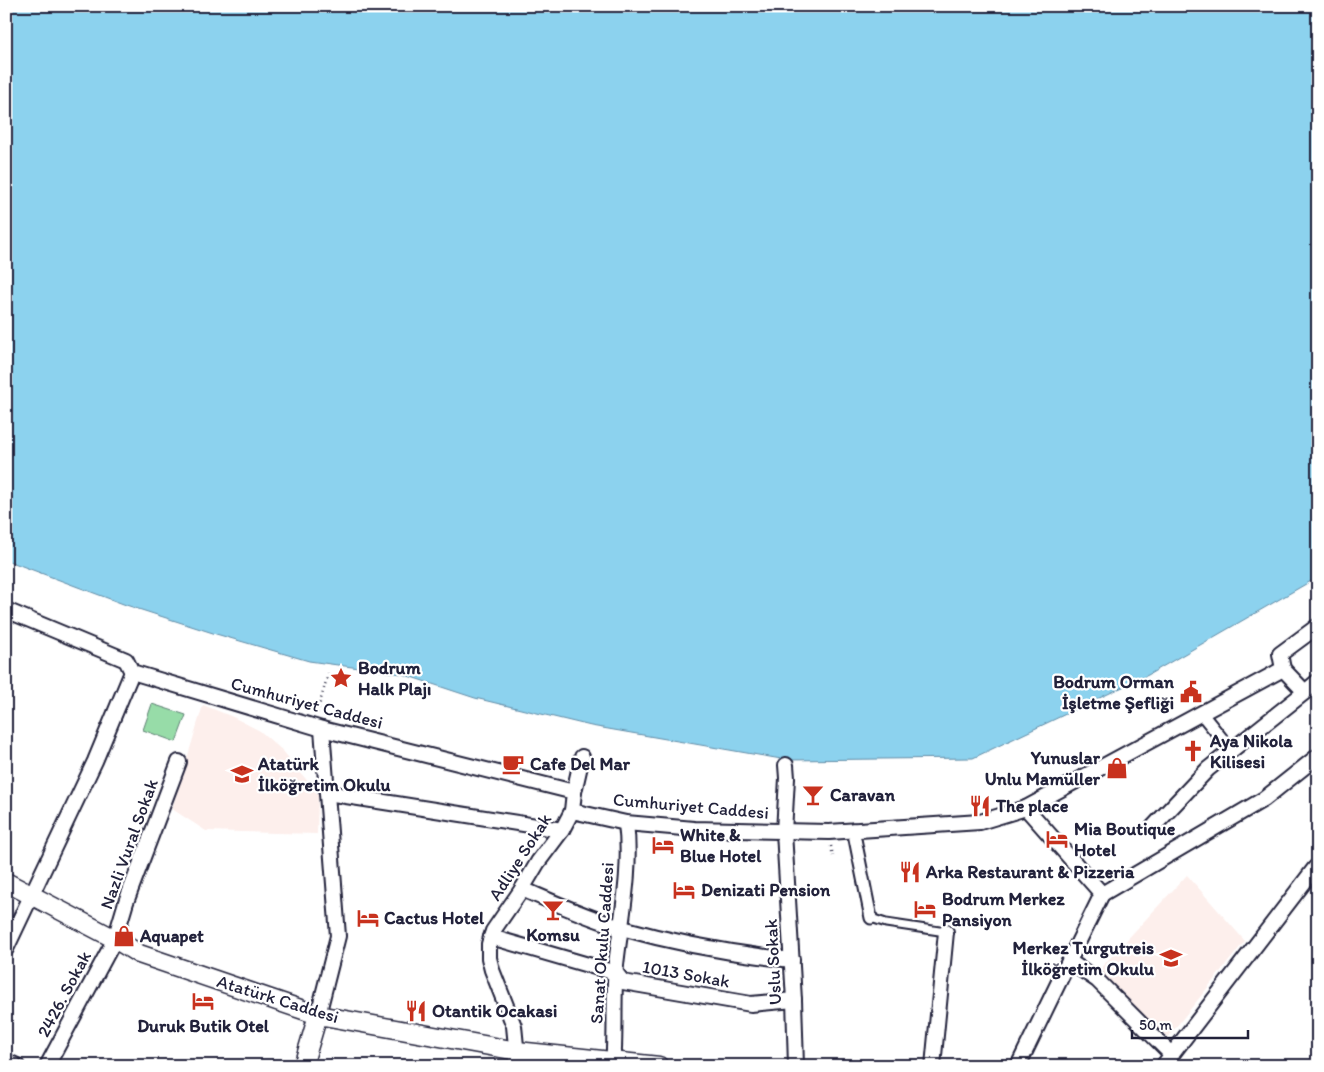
<svg xmlns="http://www.w3.org/2000/svg" width="1324" height="1072" viewBox="0 0 1324 1072" font-family="Itim,sans-serif">
<rect width="100%" height="100%" fill="#fff"/>
<filter id="ink" filterUnits="userSpaceOnUse"><feTurbulence type="fractalNoise" baseFrequency=".02" numOctaves="2"/><feDisplacementMap in="SourceGraphic" scale="10" xChannelSelector="R" yChannelSelector="G"/><feConvolveMatrix kernelMatrix="1 2 1 2 8 2 1 2 1" color-interpolation-filters="sRGB"/></filter>
<g filter="url(#ink)">
<g fill="#fdefec">
<polygon points="203,705 233,717 260,731 283,751 318,794 317,834 206,831 172,809"/>
<polygon points="1187,875 1245,941 1168,1037 1095,974"/>
</g>
<polygon fill="#97dca8" stroke="#5c7f72" points="152,704 186,715 176,742 143,730"/>
<polygon fill="#8cd2ee" stroke="#628ca6" points="6,6 1318,6 1318,577 1148,675 973,758 787,760 591,726 475,698 402,674 309,661 216,634 126,605 6,560"/>
<g fill="none" stroke-linecap="round" stroke-linejoin="round">
<g stroke="#22223b" stroke-width="11">
<polyline id="service" points="871,918 886,923 946,932"/>
</g>
<g stroke="#22223b" stroke-width="15">
<g id="pedestrian">
<polyline points="1201,713 1230,749"/>
<polyline points="853,829 871,918"/>
</g>
</g>
<g stroke="#22223b" stroke-width="18">
<g id="minor">
<polyline points="6,610 126,660 132,672 322,729 574,792 572,811 626,823 694,829 829,832 980,822 1026,808 1283,669 1305,692 1318,681"/>
<polyline points="1283,669 1280,654 1318,626"/>
<polyline points="786,765 787,778 784,832 794,1000 796,1066"/>
<polyline points="574,792 582,757"/>
<polyline points="327,793 562,830"/>
<polyline points="1026,808 1102,894"/>
<polyline points="1153,827 1208,769 1305,692"/>
<path d="M 522,889 C 555,903 588,918 622,928 C 678,944 735,954 792,960"/>
<polyline points="1102,894 1264,799 1318,756"/>
<polyline points="1102,894 1069,961 1097,980 1172,1055"/>
<polyline points="491,937 616,973 623,982 751,1004 794,1000"/>
<polyline points="6,949 95,761 132,672"/>
<polyline points="318,1015 338,936 322,729"/>
<polyline points="6,1061 17,1066"/>
<polyline points="47,1066 115,939 126,902 179,762"/>
<polyline points="518,1066 514,1026 492,970 489,958 489,944 493,931 522,889 538,862 562,830 572,811"/>
<path d="M 613,1066 C 616,1032 613,999 616,965 C 621,919 632,870 626,823"/>
<polyline points="933,1066 946,932"/>
<polyline points="1018,1066 1069,961"/>
<polyline points="1163,1066 1315,868"/>
</g>
</g>
<g stroke="#22223b" stroke-width="21">
<g id="tertiary">
<polyline points="6,882 115,939 139,954 318,1015 517,1051 659,1066"/>
<polyline points="303,1066 318,1015"/>
</g>
</g>
<g stroke="#22223b" stroke-width="2.5" stroke-dasharray="1 4" stroke-linecap="butt">
<polyline points="317,713 329,671"/>
<polyline points="831,846 833,856"/>
</g>
<use href="#service" stroke="#fff" stroke-width="7"/>
<use href="#pedestrian" stroke="#fff" stroke-width="11"/>
<use href="#minor" stroke="#fff" stroke-width="14"/>
<use href="#tertiary" stroke="#fff" stroke-width="18"/>
</g>
</g>
<defs>
<g id="sight-bare" transform="scale(1.725)"><path d="M0-6L1.8-2.2L6-1.7L2.9 1.2L3.7 5.4L0 3.3L-3.7 5.4L-2.9 1.2L-6-1.7L-1.8-2.2Z" fill="#c8321e" stroke="#fff" stroke-width="2.5" paint-order="stroke"/></g>
<g id="civic-bare" transform="scale(1.725)"><path d="M-.6-6.5H3V-4.5H.6V-3L4-1V1h2V6H-6V1h2V-1L-.6-3ZM-1.2 2.5V6h2.4V2.5Z" fill="#c8321e" stroke="#fff" stroke-width="2.5" paint-order="stroke"/></g>
<g id="church-bare" transform="scale(1.725)"><path d="M-1.2-6h2.4v3.5h3.3v2.4h-3.3V6h-2.4V-.1h-3.3v-2.4h3.3Z" fill="#c8321e" stroke="#fff" stroke-width="2.5" paint-order="stroke"/></g>
<g id="cafe-bare" transform="scale(1.725)"><path d="M-5.5-4.5H6V0H3Q3 3.5 0 3.5H-2.5Q-5.5 3.5-5.5 0ZM3-3.2v2h1.7v-2ZM-6 4.5H4V6H-6Z" fill="#c8321e" stroke="#fff" stroke-width="2.5" paint-order="stroke"/></g>
<g id="shop-bare" transform="scale(1.725)"><path d="M-5-2.5h2.3a2.7 3.5 0 0 1 5.4 0H5L5.5 6h-11ZM-1.5-2.5h3a1.5 2.3 0 0 0-3 0Z" fill="#c8321e" stroke="#fff" stroke-width="2.5" paint-order="stroke"/></g>
<g id="school-bare" transform="scale(1.725)"><path d="M0-5L7-2L0 1L-7-2ZM-4 1L0 2.5L4 1V4Q0 6-4 4Z" fill="#c8321e" stroke="#fff" stroke-width="2.5" paint-order="stroke"/></g>
<g id="bar-bare" transform="scale(1.725)"><path d="M-6-5H6L.8 .8V4.5H3.5V6h-7V4.5H-.8V.8Z" fill="#c8321e" stroke="#fff" stroke-width="2.5" paint-order="stroke"/></g>
<g id="restaurant-bare" transform="scale(1.725)"><path d="M-5-6h1v4h1v-4h1v4h1v-4h1v5L-1.5 .5V6h-2V.5L-5-1ZM5-6V6H3V1.5H1.5Q1.5-4 5-6Z" fill="#c8321e" stroke="#fff" stroke-width="2.5" paint-order="stroke"/></g>
<g id="hotel-bare" transform="scale(1.725)"><path d="M-6-4.5h1.5V1H6V5H4.5V3h-9V5H-6ZM-4 0a1.8 1.8 0 1 1 3.6 0ZM.5 0V-2.5h3Q6-2.5 6 0Z" fill="#c8321e" stroke="#fff" stroke-width="2.5" paint-order="stroke"/></g>
</defs>
<g fill-rule="evenodd">
<use href="#sight-bare" x="341" y="678"/>
<use href="#civic-bare" x="1191" y="692"/>
<use href="#church-bare" x="1193" y="751"/>
<use href="#cafe-bare" x="513" y="764"/>
<use href="#shop-bare" x="1117" y="768"/>
<use href="#school-bare" x="242" y="774"/>
<use href="#bar-bare" x="813" y="795"/>
<use href="#restaurant-bare" x="980" y="806"/>
<use href="#hotel-bare" x="1057" y="839"/>
<use href="#hotel-bare" x="663" y="845"/>
<use href="#restaurant-bare" x="910" y="872"/>
<use href="#hotel-bare" x="684" y="890"/>
<use href="#hotel-bare" x="925" y="909"/>
<use href="#bar-bare" x="553" y="910"/>
<use href="#hotel-bare" x="368" y="918"/>
<use href="#shop-bare" x="124" y="936"/>
<use href="#school-bare" x="1171" y="958"/>
<use href="#hotel-bare" x="203" y="1001"/>
<use href="#restaurant-bare" x="416" y="1011"/>
</g>
<g text-anchor="middle" stroke-width="4.5" stroke-linejoin="round" paint-order="stroke">
<g font-size="18" font-weight="bold" fill="#22223b" stroke="#fff" text-anchor="start">
<text x="358" y="674">Bodrum<tspan x="358" dy="21">Halk Plajı</tspan></text>
<text x="1174" y="688" text-anchor="end">Bodrum Orman<tspan x="1174" dy="21">İşletme Şefliği</tspan></text>
<text x="1210" y="747">Aya Nikola<tspan x="1210" dy="21">Kilisesi</tspan></text>
<text x="1100" y="764" text-anchor="end">Yunuslar<tspan x="1100" dy="21">Unlu Mamüller</tspan></text>
<text x="258" y="770">Atatürk<tspan x="258" dy="21">İlköğretim Okulu</tspan></text>
<text x="530" y="770">Cafe Del Mar</text>
<text x="830" y="801">Caravan</text>
<text x="996" y="812">The place</text>
<text x="1074" y="835">Mia Boutique<tspan x="1074" dy="21">Hotel</tspan></text>
<text x="680" y="841">White &amp;<tspan x="680" dy="21">Blue Hotel</tspan></text>
<text x="926" y="878">Arka Restaurant &amp; Pizzeria</text>
<text x="701" y="896">Denizati Pension</text>
<text x="942" y="905">Bodrum Merkez<tspan x="942" dy="21">Pansiyon</tspan></text>
<text x="384" y="924">Cactus Hotel</text>
<text x="553" y="941" text-anchor="middle">Komsu</text>
<text x="140" y="942">Aquapet</text>
<text x="1154" y="954" text-anchor="end">Merkez Turgutreis<tspan x="1154" dy="21">İlköğretim Okulu</tspan></text>
<text x="432" y="1017">Otantik Ocakasi</text>
<text x="203" y="1032" text-anchor="middle">Duruk Butik Otel</text>
</g>
<g font-size="18" fill="#22223b" stroke="#fff">
<text transform="translate(307 703) rotate(15)" y="6">Cumhuriyet Caddesi</text>
<text transform="translate(691 806) rotate(5)" y="6">Cumhuriyet Caddesi</text>
<text transform="translate(129 844) rotate(-70)" y="6">Nazli Vural Sokak</text>
<text transform="translate(520 857) rotate(-57)" y="6">Adliye Sokak</text>
<text transform="translate(602 943) rotate(-86)" y="6">Sanat Okulu Caddesi</text>
<text transform="translate(773 962) rotate(-93)" y="6">Uslu Sokak</text>
<text transform="translate(686 974) rotate(10)" y="6">1013 Sokak</text>
<text transform="translate(64 994) rotate(-62)" y="6">2426. Sokak</text>
<text transform="translate(278 999) rotate(17)" y="6">Atatürk Caddesi</text>
</g>
</g>
<rect width="1324" height="1072" fill="none" stroke="#fff" stroke-width="25"/>
<rect x="12" y="12" width="1299" height="1047" fill="none" stroke="#22223b" stroke-width="2" filter="url(#ink)"/>
<path d="M1132 1030v8h116v-8" fill="none" stroke="#22223b" stroke-width="2.5"/>
<text x="1139" y="1030" font-size="15" fill="#22223b" stroke="#ffffff" stroke-width="4" paint-order="stroke">50 m</text>
</svg>
